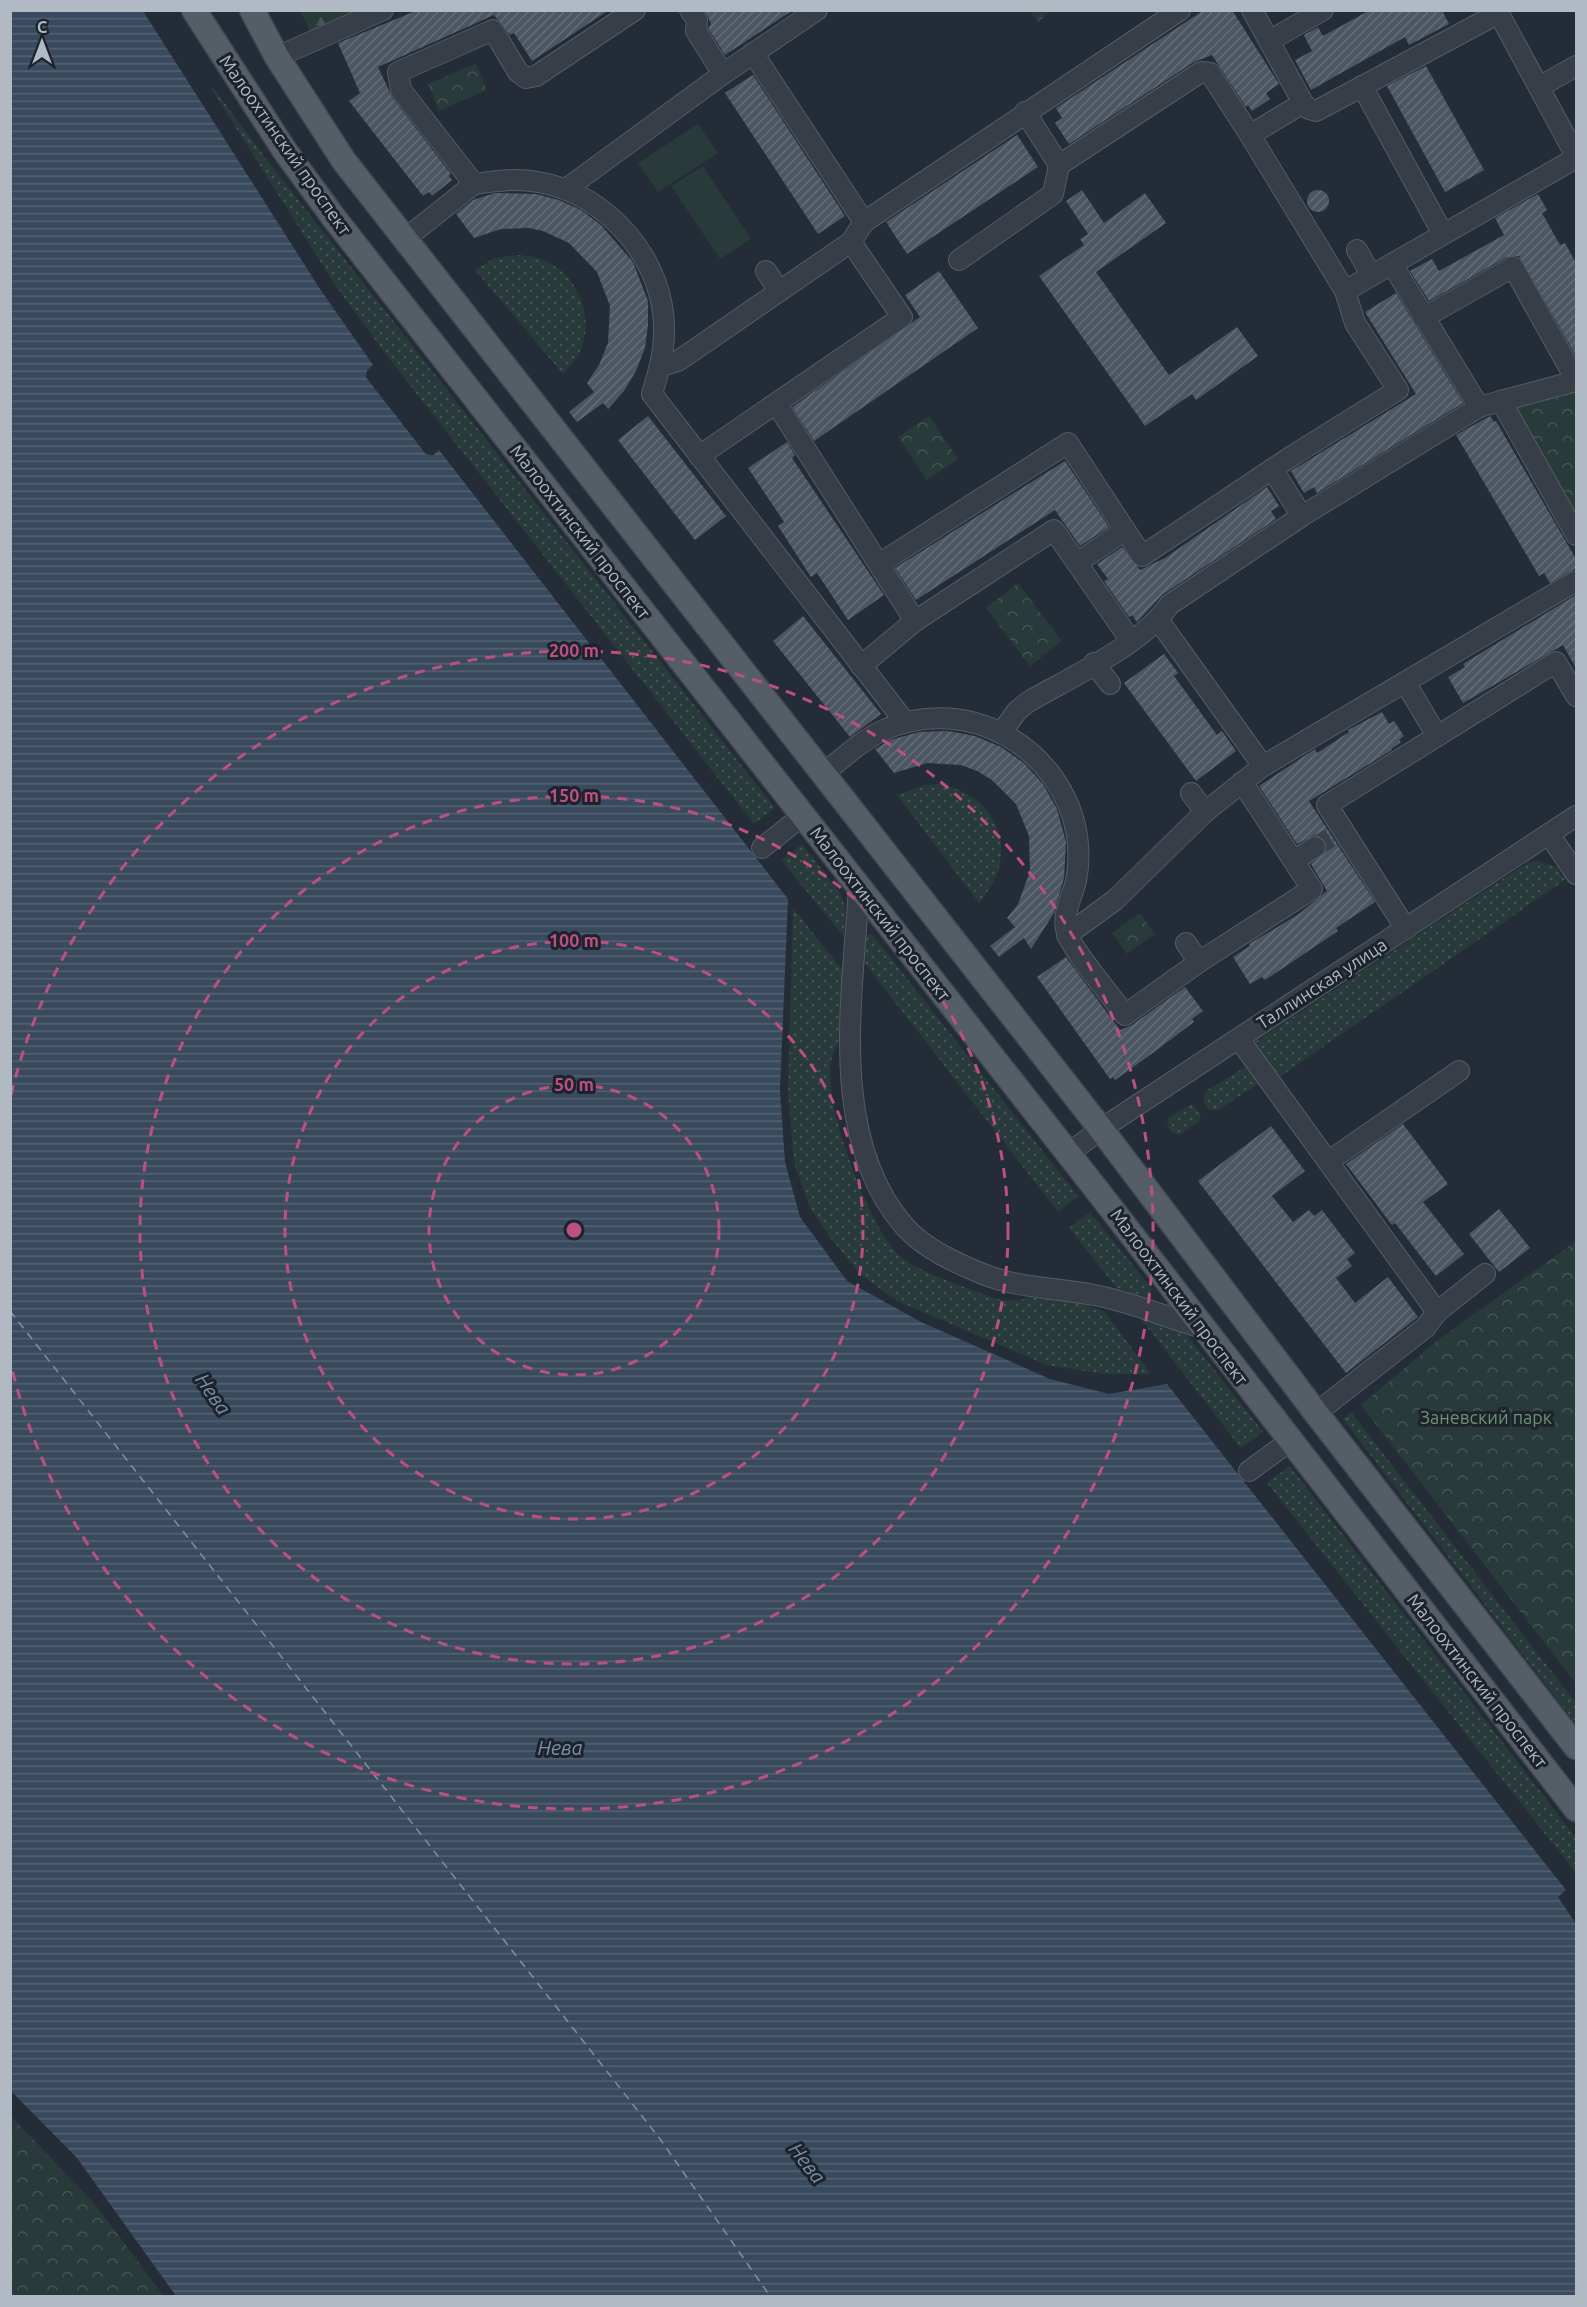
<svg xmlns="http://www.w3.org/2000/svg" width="1587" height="2307" viewBox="0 0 1587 2307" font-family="Ubuntu,sans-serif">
<defs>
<pattern id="grass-dots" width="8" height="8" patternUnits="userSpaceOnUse" patternTransform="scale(1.5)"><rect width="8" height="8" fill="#283a3a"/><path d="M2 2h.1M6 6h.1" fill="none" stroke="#455455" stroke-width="1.8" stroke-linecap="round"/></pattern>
<pattern id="forest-firs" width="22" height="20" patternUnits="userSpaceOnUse" patternTransform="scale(1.5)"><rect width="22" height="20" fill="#283a3a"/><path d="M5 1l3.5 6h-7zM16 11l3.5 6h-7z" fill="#455455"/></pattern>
<pattern id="park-crowns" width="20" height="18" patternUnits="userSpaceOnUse" patternTransform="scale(1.5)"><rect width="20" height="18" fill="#283a3a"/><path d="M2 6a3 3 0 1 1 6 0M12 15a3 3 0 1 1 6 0" fill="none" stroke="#455455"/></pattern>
<pattern id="water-rules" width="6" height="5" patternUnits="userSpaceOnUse" patternTransform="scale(1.5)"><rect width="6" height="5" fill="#3a4a5e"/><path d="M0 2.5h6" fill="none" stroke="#546273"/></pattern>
<pattern id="building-hatch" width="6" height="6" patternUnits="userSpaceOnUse" patternTransform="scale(1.5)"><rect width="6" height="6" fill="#4c5662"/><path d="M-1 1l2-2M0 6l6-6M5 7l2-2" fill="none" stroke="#636c77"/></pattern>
</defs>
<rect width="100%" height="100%" fill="#232c37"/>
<g fill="url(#grass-dots)">
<polygon points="213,87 267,160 775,808 754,824 387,356 335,285 211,88"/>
<path d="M 518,255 C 526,256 534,256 541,259 C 579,273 597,320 578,356 C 574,362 568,368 563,374 L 475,270 L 495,258 Z"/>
<path d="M 939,784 C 1001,796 1021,856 979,903 L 897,795 L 924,785 Z"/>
<polygon points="802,844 841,894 845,908 844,937 781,860"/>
<polygon points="1538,861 1556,867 1565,880 1278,1078 1255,1042 1527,863"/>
<path d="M 793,908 L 845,973 C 845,989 847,1007 844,1023 C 842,1038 832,1051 830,1066 C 826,1109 868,1226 900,1256 C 912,1268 956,1284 974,1291 C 993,1298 1021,1309 1037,1290 L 1104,1311 L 1151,1374 L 1103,1374 L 1047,1365 L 897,1301 L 860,1274 L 832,1240 L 810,1208 L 794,1163 L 788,1092 Z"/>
<polygon points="872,934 1078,1196 1058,1212 863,961 865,935"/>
<polygon points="1247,1066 1250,1066 1260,1081 1258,1084 1217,1111 1208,1109 1203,1101 1206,1091"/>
<polygon points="1191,1104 1201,1114 1199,1121 1180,1135 1172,1133 1167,1126 1169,1117"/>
<polygon points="1090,1212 1152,1289 1150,1296 1147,1298 1117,1288 1069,1228"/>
<polygon points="1138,1315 1183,1330 1263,1432 1241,1448"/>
<polygon points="1351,1412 1576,1703 1576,1724 1343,1419"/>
<polygon points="1290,1466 1576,1838 1576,1873 1267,1483"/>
</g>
<polygon fill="url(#forest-firs)" points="300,11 358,11 310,31"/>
<g fill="url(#park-crowns)">
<polygon points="1030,11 1051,11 1038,22"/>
<polygon points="476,63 487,90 439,111 428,84"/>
<polygon points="1576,389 1576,525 1507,404"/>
<polygon points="929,416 958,459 927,480 898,437"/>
<polygon points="1018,583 1062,641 1030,666 986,608"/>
<polygon points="1140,913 1155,934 1127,954 1112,933"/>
<polygon points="1576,1241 1576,1684 1361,1405 1438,1340"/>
<polygon points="10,2115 95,2204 164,2296 11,2296"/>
</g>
<g fill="#283a3a">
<polygon points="698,124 718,153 658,192 638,163"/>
<polygon points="703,166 751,239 720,259 671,186"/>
</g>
<polygon fill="url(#water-rules)" points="10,11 143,11 320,289 373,365 367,371 366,377 426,454 433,455 439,450 788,899 780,1090 785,1162 800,1217 847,1281 921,1322 1050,1379 1109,1394 1167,1384 1566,1890 1558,1897 1576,1924 1576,2296 176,2296 77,2158 11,2091"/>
<polygon fill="#232c37" points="373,365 375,368 369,376 428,451 437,448 439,450 433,455 426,454 366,377 367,371"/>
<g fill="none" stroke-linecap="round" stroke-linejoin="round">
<polyline stroke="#7c90a9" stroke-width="1.5" stroke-dasharray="8 6" stroke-linecap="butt" points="10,1311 660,2139 770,2296"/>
</g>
<g fill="url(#building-hatch)">
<polygon points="418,10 609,10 532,61 514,33 510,35 494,15 378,67 392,97 451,174 449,176 452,180 432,196 429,192 423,196 349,101 360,93 338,43"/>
<polygon points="705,10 793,10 725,55 708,28 711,24"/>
<polygon points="1204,10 1232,10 1279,84 1266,93 1270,99 1252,111 1248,105 1246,107 1212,55 1194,62 1069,144 1055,123 1062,118 1056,108"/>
<polygon points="1370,10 1442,10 1449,24 1409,45 1405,37 1311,90 1295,60 1312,51 1304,35 1318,27 1323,36"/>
<polygon points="1426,66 1484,170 1445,192 1387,86"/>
<polygon points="753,75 845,216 818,234 725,93"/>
<polygon points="1017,135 1038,167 907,254 886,222"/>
<polygon points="1082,190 1104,223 1145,193 1166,223 1096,272 1169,375 1237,327 1258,356 1196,400 1192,394 1145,426 1039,276 1084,245 1080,239 1088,234 1066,201"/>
<circle cx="1318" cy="201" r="11"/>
<polygon points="495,193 536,194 559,200 581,210 601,225 633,262 648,301 648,325 645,348 636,371 624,391 608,409 603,403 577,422 569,412 594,392 587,383 599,365 608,343 610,306 597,272 569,243 543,231 529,228 501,229 474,238 456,214 473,200"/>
<polygon points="1538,194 1547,210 1542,213 1560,245 1565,243 1576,263 1576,356 1519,256 1507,257 1429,301 1410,271 1432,259 1439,271 1504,235 1495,218"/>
<polygon points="939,271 978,328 814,441 792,407 920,317 905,295"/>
<polygon points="1396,293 1463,403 1317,493 1314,487 1304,493 1291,471 1416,394 1365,312"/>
<polygon points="648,416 726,516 695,540 618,440"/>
<polygon points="1490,416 1494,422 1496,421 1576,559 1576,568 1550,583 1544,573 1539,576 1456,435"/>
<polygon points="787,442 795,455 792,458 884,595 848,620 817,573 811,577 778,526 784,522 748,468"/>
<polygon points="1065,461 1109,527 1080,546 1055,510 916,600 895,568"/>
<polygon points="1267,487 1279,506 1271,511 1276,519 1162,595 1137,622 1132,615 1129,617 1104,581 1108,579 1097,564 1122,547 1140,570 1165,558"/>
<polygon points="1576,595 1576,668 1563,645 1463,703 1448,677 1465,667 1463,664"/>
<polygon points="803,616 881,714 850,737 773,641"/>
<polygon points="1164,654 1178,673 1174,676 1217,735 1222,731 1236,751 1196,781 1124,683"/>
<polygon points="1382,712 1389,724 1394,721 1404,736 1399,740 1401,742 1391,749 1392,750 1309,801 1375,902 1336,928 1338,931 1265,980 1262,977 1250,984 1233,957 1250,946 1249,944 1299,914 1327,891 1311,864 1325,853 1325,841 1314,835 1297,844 1259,786 1315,749 1317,753 1349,732 1348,730"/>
<polygon points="948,731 975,736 1001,747 1024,763 1043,784 1057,809 1066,842 1064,878 1054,913 1031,949 1024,938 999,957 990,946 1015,927 1007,918 1018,904 1030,871 1029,836 1016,804 992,780 977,771 961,765 927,763 894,773 875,749 890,740 919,732"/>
<polygon points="1066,957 1120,1030 1132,1025 1185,987 1203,1011 1192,1019 1194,1022 1150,1055 1115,1080 1113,1077 1110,1079 1037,977"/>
<polygon points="1403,1124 1448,1184 1423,1202 1464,1254 1436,1276 1395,1223 1392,1225 1346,1164"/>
<polygon points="1271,1126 1305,1171 1272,1196 1293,1222 1309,1210 1314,1216 1322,1210 1355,1253 1347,1259 1352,1266 1336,1278 1355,1303 1388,1277 1418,1317 1346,1373 1198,1181"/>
<polygon points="1499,1209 1530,1248 1499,1272 1469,1234"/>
</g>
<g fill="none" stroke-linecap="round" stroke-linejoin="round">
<polyline stroke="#38414c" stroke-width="20" stroke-dasharray="20 10" stroke-linecap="butt" points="1315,847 1330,838"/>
<g stroke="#545c65" stroke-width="22">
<g id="minor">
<polyline points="690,10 697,20 696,31 723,74"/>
<polyline points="1252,10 1303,103 1309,109 1316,111 1499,13"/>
<polyline points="1497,10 1576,156"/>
<polyline points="1269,41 1323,10"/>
<polyline points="277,57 383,10"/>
<polyline points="1362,86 1443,234"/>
<polyline points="1539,87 1576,66"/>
<polyline points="1025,112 1059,165 1201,72 1210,73 1250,135 1303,103"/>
<path d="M 474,184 C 496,181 516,178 538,182 C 607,193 666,261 664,332 C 664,354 658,374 652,394 L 905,722"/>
<polyline points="566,189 723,74 817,10"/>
<polyline points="864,222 1180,10"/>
<polyline points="405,239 474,184 401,90 398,72 493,30 518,72 526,78 536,76 635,10"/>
<polyline points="1357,250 1371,275"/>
<polyline points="959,260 1053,194 1059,165"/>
<polyline points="1392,264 1479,407"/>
<polyline points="766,271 779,291"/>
<polyline points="1345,291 1576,158"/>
<polyline points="1423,318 1513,267 1576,380"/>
<polyline points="661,366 678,361 851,242 864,222 753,53"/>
<polyline points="1501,401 1576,381"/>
<polyline points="776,403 915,621"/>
<polyline points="699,456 902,317 851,242"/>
<polyline points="1272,469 1302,516"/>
<polyline points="1077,563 1125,530"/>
<polyline points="879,564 1068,443 1142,556 1295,454 1398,390 1355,323 1345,291 1250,135"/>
<polyline points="1159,621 1263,766"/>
<polyline points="1094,663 1110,684"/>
<polyline points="861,666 915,621 1054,530 1131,641"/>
<polyline points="1405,682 1437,736"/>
<path d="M 1002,732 L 1017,711 L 1028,702 C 1069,678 1144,644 1169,605 L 1302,516 L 1479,407 L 1501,401 L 1576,535"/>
<path d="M 823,774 C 843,758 863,739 886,729 C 969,694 1062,748 1077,835 C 1079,850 1079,866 1076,881 C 1072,898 1061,915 1067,933 C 1071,949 1114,999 1125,1015 L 1199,962 L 1312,889 L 1242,782"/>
<polyline points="1191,793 1205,812"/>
<polyline points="1549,834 1576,874"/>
<polyline points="762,848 802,816"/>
<polyline points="1294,861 1315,847"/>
<path d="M 859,886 C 853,995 827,1138 905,1227 C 925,1249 956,1263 983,1274 C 1017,1288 1058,1288 1094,1295 C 1129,1301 1168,1318 1203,1328"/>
<polyline points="1406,929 1327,805 1556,662 1576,696"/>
<polyline points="1067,935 1115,900 1205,812 1263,766 1576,581"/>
<polyline points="1186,943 1199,962"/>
<polyline points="1239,1039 1437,1312 1426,1327 1316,1413"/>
<polyline points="1068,1154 1101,1129 1576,816"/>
<polyline points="1329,1161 1459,1071"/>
<polyline points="1437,1312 1485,1274"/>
<polyline points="1249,1471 1290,1441"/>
</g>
</g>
<g stroke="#404751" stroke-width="27">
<g id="major">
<polyline points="194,10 285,151 334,218 1100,1194 1576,1809"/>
<polyline points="252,10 277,57 344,161 1101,1129 1316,1413 1576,1747"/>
</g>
</g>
<use href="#minor" stroke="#373e47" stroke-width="20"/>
<use href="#major" stroke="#555d67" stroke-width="24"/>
</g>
<g fill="none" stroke="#bc5080" stroke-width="3" stroke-dasharray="10 8">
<circle cx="574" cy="1230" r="145"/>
<circle cx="574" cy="1230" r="289"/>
<circle cx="574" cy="1230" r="434"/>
<path d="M11 1095A579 579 0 1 1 11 1365"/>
</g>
<g text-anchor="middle" stroke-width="6" stroke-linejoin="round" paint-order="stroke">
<g font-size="18" fill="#b1b9c4" stroke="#1c232c">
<text transform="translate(285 145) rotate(55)" y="6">Малоохтинский проспект</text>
<text transform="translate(580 532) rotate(52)" y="6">Малоохтинский проспект</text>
<text transform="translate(880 914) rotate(52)" y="6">Малоохтинский проспект</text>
<text transform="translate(1322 984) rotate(-33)" y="6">Таллинская улица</text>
<text transform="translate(1179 1297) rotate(53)" y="6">Малоохтинский проспект</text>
<text transform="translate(1477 1681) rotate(52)" y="6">Малоохтинский проспект</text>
</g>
<g font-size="18" fill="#6b9273" stroke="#1c232c">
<text x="1486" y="1424">Заневский парк</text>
</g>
<g font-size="20" font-style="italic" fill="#7c90a9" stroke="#1c232c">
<text transform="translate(213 1394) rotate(55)" y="7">Нева</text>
<text x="560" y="1755">Нева</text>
<text transform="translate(807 2163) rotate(52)" y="7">Нева</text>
</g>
</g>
<circle cx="574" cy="1230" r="9" fill="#bc5080" stroke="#1c232c" stroke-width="3"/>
<g font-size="18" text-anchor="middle" font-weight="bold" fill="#bc5080" stroke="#1c232c" stroke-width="6" stroke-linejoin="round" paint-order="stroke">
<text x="574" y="657">200 m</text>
<text x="574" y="802">150 m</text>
<text x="574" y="947">100 m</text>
<text x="574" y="1091">50 m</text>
</g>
<rect width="1587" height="2307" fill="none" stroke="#b1b9c4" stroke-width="24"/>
<g transform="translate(42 42)" stroke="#1c232c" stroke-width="4.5" paint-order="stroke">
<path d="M0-4.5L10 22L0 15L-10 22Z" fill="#b1b9c4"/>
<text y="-9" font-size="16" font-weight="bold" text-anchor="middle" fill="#b1b9c4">С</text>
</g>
</svg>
